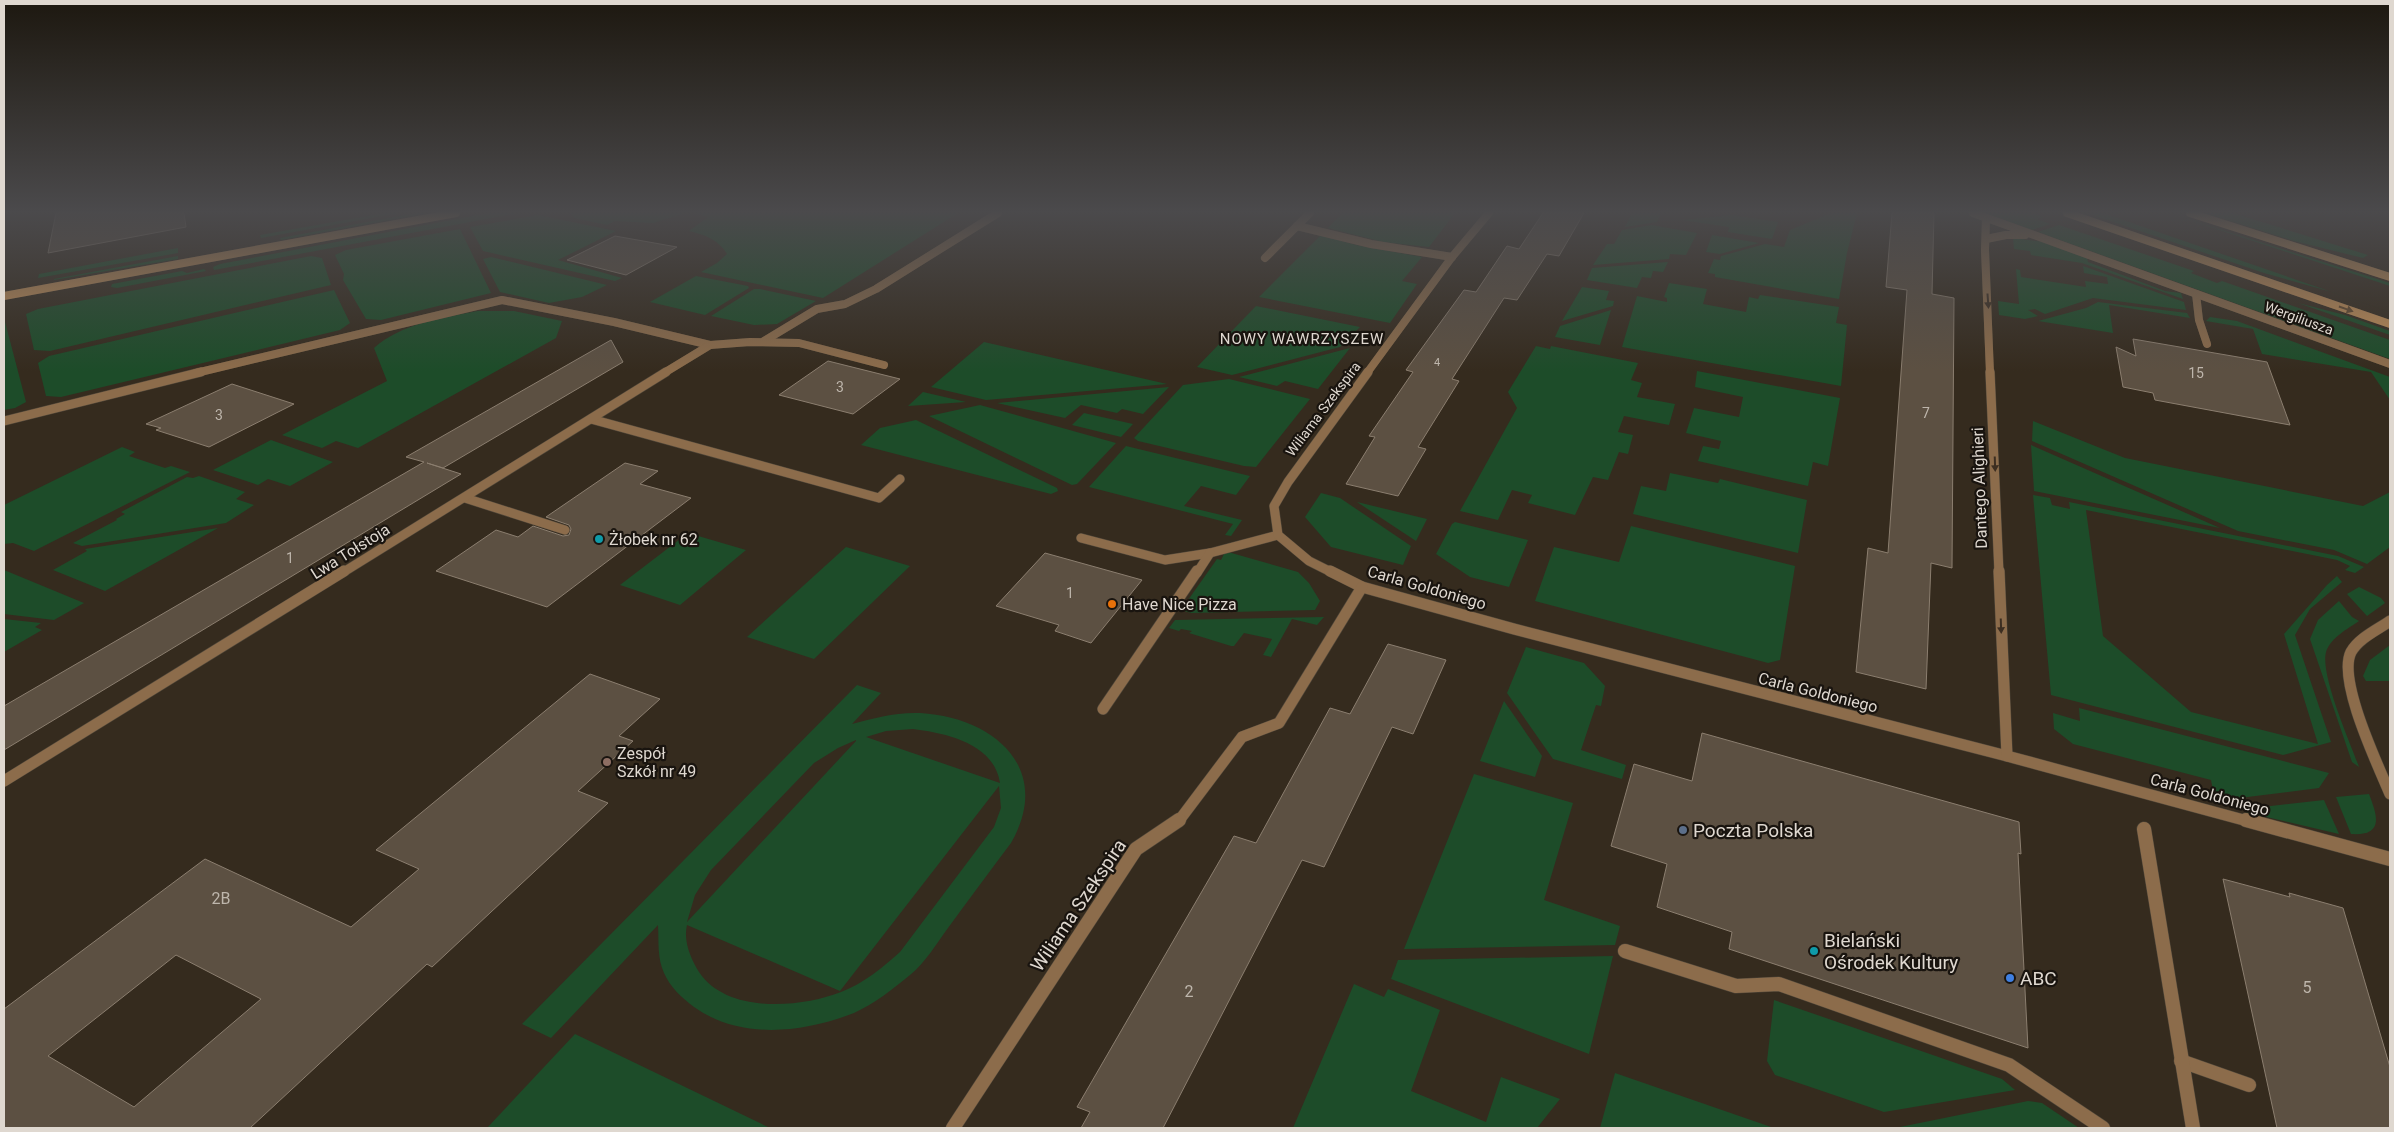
<svg xmlns="http://www.w3.org/2000/svg" width="2394" height="1132" viewBox="0 0 2394 1132" font-family="Roboto,sans-serif">
<rect width="100%" height="100%" fill="#352b1e"/>
<g fill="#1d4c29" fill-rule="evenodd">
<polygon points="384,213 399,213 261,238 260,235"/>
<polygon points="416,213 428,213 281,240 280,238"/>
<polygon points="488,213 518,213 214,270 213,267 220,264"/>
<polygon points="570,213 685,213 653,223 615,221 607,225 574,218"/>
<path d="M 695,213 L 958,213 L 823,298 L 701,272 L 717,263 L 727,254 C 718,239 705,235 689,231 L 708,217 Z"/>
<polygon points="1342,213 1455,213 1429,247 1383,242 1328,228"/>
<polygon points="1632,213 1661,213 1657,222 1625,227"/>
<polygon points="1831,213 1857,213 1847,253 1839,299 1715,277 1715,274 1708,273 1714,259 1720,260 1721,256 1765,244 1784,247 1790,230"/>
<polygon points="1985,213 2032,213 2043,217 2037,219 2050,224 2032,230"/>
<polygon points="2087,213 2103,213 2390,312 2332,292 2264,273"/>
<polygon points="2168,213 2390,283 2390,286"/>
<polygon points="2205,213 2233,213 2368,255 2363,258 2294,241"/>
<polygon points="538,215 616,231 558,260 622,278 615,281 483,251 470,227"/>
<polygon points="1732,215 1778,222 1772,239 1728,232 1729,227 1682,220"/>
<polygon points="1651,225 1697,233 1686,255 1670,254 1669,259 1593,265 1607,244 1614,244 1622,230"/>
<polygon points="2059,225 2194,271 2191,273 2217,283 2222,281 2390,340 2390,359 2038,232"/>
<polygon points="460,229 491,293 381,320 366,319 343,280 344,274 335,255 346,250"/>
<polygon points="1321,235 1356,245 1422,257 1402,281 1417,284 1390,323 1259,297"/>
<polygon points="1712,235 1759,243 1720,254 1706,252"/>
<polygon points="2013,238 2045,242 2087,258 2088,262 2165,291 2181,293 2183,299 2082,263 2031,255 2030,251 2014,249"/>
<polygon points="178,248 178,253 38,278 39,274"/>
<polygon points="178,256 178,259 54,280 54,279"/>
<polygon points="311,256 322,258 331,285 50,351 34,350 26,314 38,309"/>
<polygon points="491,257 607,285 582,297 549,303 500,292 483,259"/>
<polygon points="1668,262 1663,272 1653,271 1651,278 1642,277 1637,288 1587,280 1592,268"/>
<polygon points="2083,266 2184,302 2186,310 2093,298 2045,314 2035,309 2028,310 2038,316 2025,319 1999,315 1998,301 2019,304 2016,269 2020,270 2021,277 2086,287 2085,281 2108,284 2107,277 2084,273"/>
<polygon points="204,269 206,271 117,288 111,287 112,284 182,271 187,273"/>
<polygon points="696,276 748,286 749,288 705,315 650,302"/>
<polygon points="1669,283 1707,289 1703,304 1746,312 1749,297 1758,299 1760,295 1839,307 1836,323 1847,325 1841,386 1622,347 1637,296 1667,302 1667,298 1664,297"/>
<polygon points="1582,287 1609,291 1606,300 1614,301 1613,306 1562,321"/>
<polygon points="754,289 760,289 816,301 777,324 754,325 711,316"/>
<polygon points="334,290 350,323 340,330 61,397 46,396 38,363 49,356"/>
<polygon points="2098,302 2187,313 2190,318 2109,305 2113,333 2038,321 2086,308"/>
<polygon points="2298,303 2345,315 2390,331 2390,335"/>
<polygon points="1256,306 1360,327 1340,347 1232,375 1197,367"/>
<polygon points="1611,310 1600,345 1555,337 1560,326"/>
<path d="M 478,311 L 514,311 L 562,321 L 556,338 L 358,448 L 336,441 L 322,448 L 282,435 L 387,381 L 374,348 C 402,323 443,318 478,311 Z"/>
<polygon points="2210,317 2237,321 2390,377 2390,400 2371,372 2262,354 2253,329 2206,321"/>
<polygon points="4,318 26,402 15,408 4,410"/>
<polygon points="984,342 1167,384 986,400 931,387"/>
<polygon points="1536,346 1550,349 1551,346 1638,363 1631,380 1642,383 1637,397 1675,404 1669,425 1624,416 1618,432 1633,435 1628,454 1619,452 1608,480 1593,477 1575,515 1528,503 1532,495 1512,490 1498,520 1460,511 1517,408 1508,392"/>
<polygon points="1350,348 1318,389 1285,381 1277,386 1239,377"/>
<polygon points="1697,371 1840,398 1828,466 1813,462 1808,486 1698,461 1703,446 1719,449 1721,441 1686,433 1694,408 1739,417 1743,397 1695,387"/>
<polygon points="1229,379 1310,399 1256,467 1244,466 1138,441 1134,438 1183,385"/>
<polygon points="1169,387 1143,414 1122,409 1117,413 1081,405 1065,418 997,403"/>
<polygon points="923,392 966,402 908,406"/>
<polygon points="980,405 1116,443 1077,484 1072,485 929,416"/>
<polygon points="1084,413 1133,424 1121,437 1072,425"/>
<polygon points="916,420 1057,488 1058,491 1051,494 861,445 880,428"/>
<polygon points="2033,421 2125,458 2363,506 2390,492 2390,547 2367,564 2334,550 2238,531 2032,441"/>
<polygon points="271,440 333,462 290,486 268,479 258,485 213,470"/>
<polygon points="2031,445 2220,528 2034,491"/>
<polygon points="1126,446 1250,476 1236,495 1201,486 1184,506 1242,520 1231,536 1225,535 1233,524 1089,487"/>
<polygon points="122,447 135,452 129,456 165,468 171,466 190,472 34,551 13,543 4,544 4,505"/>
<polygon points="1670,473 1718,483 1720,479 1807,500 1798,553 1633,514 1641,486 1666,491"/>
<polygon points="199,476 245,492 236,499 254,505 226,523 82,546 73,543 117,520 116,519 125,514 121,512 187,477 193,478"/>
<polygon points="1321,493 1340,498 1411,546 1403,565 1331,547 1305,517"/>
<polygon points="2033,495 2050,498 2052,505 2070,509 2069,502 2338,556 2364,567 2355,573 2345,570 2350,566 2337,560 2086,510 2103,636 2191,712 2318,744 2284,634 2327,585 2337,576 2342,582 2310,609 2295,635 2331,742 2283,755 2051,695"/>
<polygon points="1357,502 1427,519 1416,541"/>
<polygon points="1455,522 1528,540 1509,587 1470,577 1436,554 1452,524"/>
<polygon points="1631,526 1795,566 1780,660 1768,663 1535,601 1554,547 1619,562"/>
<polygon points="218,528 105,591 53,570 87,551 85,549"/>
<polygon points="688,533 746,550 680,605 620,585"/>
<polygon points="846,547 910,566 814,659 747,637"/>
<polygon points="1228,552 1298,572 1309,583 1320,601 1315,610 1191,613 1181,610 1217,559 1221,560 1224,554"/>
<polygon points="4,570 84,603 54,620 4,614"/>
<polygon points="2359,587 2381,598 2385,603 2367,616 2347,594"/>
<path d="M 2339,601 L 2352,617 L 2359,621 C 2348,629 2331,637 2326,652 C 2320,675 2350,742 2359,767 L 2352,762 L 2310,639 L 2318,620 Z"/>
<polygon points="1324,617 1317,625 1292,619 1271,657 1263,655 1272,639 1244,633 1234,646 1231,646 1189,633 1192,631 1181,629 1179,631 1169,628 1175,620"/>
<polygon points="4,619 41,623 35,627 42,630 4,652"/>
<polygon points="2390,645 2390,681 2366,681 2363,676 2370,660"/>
<polygon points="1526,647 1584,663 1605,686 1601,706 1596,705 1581,750 1626,765 1622,779 1553,759 1507,693"/>
<path d="M 857,685 L 881,693 L 852,724 C 874,718 896,712 920,713 C 993,717 1054,768 1011,843 C 990,871 969,899 948,928 C 937,943 925,963 910,975 C 893,989 874,1004 854,1013 C 803,1033 740,1040 694,1007 C 682,998 670,987 664,973 C 657,957 659,942 658,925 L 551,1038 L 522,1024 ZM 913,729 C 945,733 994,743 1000,783 L 866,737 L 886,731 ZM 856,740 L 856,741 L 687,922 L 695,895 L 711,870 L 814,763 L 838,748 ZM 999,786 L 1001,808 L 994,827 L 900,952 C 883,967 863,984 841,992 C 800,1008 727,1014 699,972 C 691,959 683,941 687,925 L 840,991 Z"/>
<polygon points="1504,701 1542,756 1535,777 1480,761"/>
<polygon points="2079,708 2329,773 2319,788 2215,801 2211,780 2073,744 2054,729 2053,713 2080,721"/>
<polygon points="1474,774 1573,803 1544,900 1620,926 1615,945 1404,949"/>
<path d="M 2369,794 C 2377,815 2385,836 2351,834 L 2336,797 Z"/>
<polygon points="2324,800 2339,834 2245,812 2245,809"/>
<polygon points="1613,956 1589,1054 1391,979 1398,960"/>
<polygon points="1354,984 1384,997 1388,989 1440,1010 1411,1091 1486,1122 1501,1077 1560,1099 1537,1128 1293,1128"/>
<polygon points="1774,1000 2002,1079 2015,1090 1884,1112 1775,1075 1767,1061"/>
<polygon points="575,1034 770,1128 487,1128"/>
<polygon points="1615,1073 1774,1128 1600,1128"/>
<polygon points="2028,1101 2042,1103 2079,1128 1895,1128"/>
</g>
<g fill="#5c5042" stroke="#8b7e6f" fill-rule="evenodd">
<polygon points="56,213 184,213 186,227 48,253"/>
<polygon points="1543,213 1584,213 1559,256 1547,254 1517,300 1504,298 1452,379 1459,381 1418,447 1426,449 1398,496 1346,484 1375,437 1369,436 1413,372 1406,370 1464,290 1476,292 1507,246 1519,249"/>
<polygon points="1892,213 1934,213 1932,294 1954,298 1952,568 1931,563 1926,689 1856,672 1868,548 1888,553 1907,290 1886,287"/>
<polygon points="615,236 677,247 626,275 567,260"/>
<polygon points="2133,339 2267,362 2290,425 2155,400 2153,393 2123,387 2116,347 2136,356"/>
<polygon points="611,340 623,362 443,468 427,463 461,474 4,750 4,706 424,462 406,457"/>
<polygon points="828,361 900,379 853,414 779,395"/>
<polygon points="232,384 294,404 209,447 156,430 161,428 146,424"/>
<polygon points="625,463 658,471 640,484 691,498 547,607 436,571 496,530 518,537 533,526 563,536 569,535 571,529 569,525 546,517"/>
<polygon points="1045,553 1142,580 1091,643 1055,631 1059,625 996,606"/>
<polygon points="1388,644 1446,660 1413,734 1392,727 1324,867 1302,860 1163,1128 1081,1128 1090,1112 1077,1107 1234,836 1256,843 1330,708 1350,714"/>
<path d="M 590,674 L 660,699 L 619,736 L 633,741 L 578,791 L 608,803 L 432,967 L 427,964 L 250,1128 L 4,1128 L 4,1009 L 205,859 L 351,927 L 419,869 L 376,850 ZM 176,955 L 261,999 L 134,1107 L 48,1056 Z"/>
<polygon points="1702,733 2019,822 2021,854 2018,853 2028,1048 1729,949 1732,932 1657,907 1667,864 1611,846 1634,764 1692,781"/>
<polygon points="2223,879 2290,897 2289,893 2343,908 2390,1067 2390,1128 2277,1128"/>
</g>
<g fill="none" stroke-linecap="round" stroke-linejoin="round">
<g stroke="#50473a" stroke-width="8">
<polyline id="lane-far3" points="2196,294 2199,320 2207,344"/>
</g>
<g stroke="#50473a" stroke-width="10">
<g id="lane-far2">
<polyline points="591,419 879,498 900,479"/>
<polyline points="465,498 565,530"/>
<polyline points="1081,538 1165,560 1210,553 1278,535"/>
<polyline points="1197,573 1210,553"/>
</g>
</g>
<g stroke="#50473a" stroke-width="12">
<polyline id="lane-far1" points="1103,709 1197,571"/>
</g>
<g stroke="#50473a" stroke-width="15">
<g id="lane">
<polyline points="1625,951 1736,986 1779,984 2009,1065 2103,1128"/>
<polyline points="2181,1061 2249,1085"/>
</g>
</g>
<g stroke="#50473a" stroke-width="8">
<g id="street-far3">
<polyline points="1973,213 2390,364"/>
<polyline points="1986,218 1985,250 1990,373"/>
<polyline points="1297,226 1371,244 1452,257"/>
<polyline points="1986,239 2006,235 2025,235"/>
<polyline points="1265,258 1310,213"/>
<polyline points="764,341 817,309 845,304 876,289 998,213"/>
<polyline points="196,373 502,300 614,322 710,345"/>
<polyline points="664,373 710,345 750,342 799,343 884,365"/>
<polyline points="1367,373 1452,257 1489,213"/>
</g>
</g>
<g stroke="#50473a" stroke-width="10">
<g id="street-far2">
<polyline points="1990,372 1999,573"/>
<polyline points="4,421 201,372"/>
<polyline points="342,573 666,372"/>
<polyline points="1333,573 1309,561 1278,535 1274,506 1288,482 1368,372"/>
</g>
</g>
<g stroke="#50473a" stroke-width="12">
<g id="street-far1">
<polyline points="1330,571 1362,587 1514,629 2007,756 2251,822"/>
<polyline points="1999,571 2007,756"/>
<path d="M 2390,621 C 2377,630 2359,638 2351,652 C 2337,680 2378,765 2390,794"/>
<polyline points="4,781 344,571"/>
<polyline points="1178,822 1242,737 1279,723 1362,587"/>
</g>
</g>
<g stroke="#50473a" stroke-width="15">
<g id="street">
<polyline points="2246,820 2390,859"/>
<polyline points="2144,829 2193,1128"/>
<polyline points="953,1128 1136,849 1179,820"/>
</g>
</g>
<g stroke="#50473a" stroke-width="8">
<g id="secondary">
<polyline points="2067,213 2390,324"/>
<polyline points="2190,213 2390,277"/>
<polyline points="4,296 456,213"/>
</g>
</g>
<use href="#lane-far3" stroke="#8c6c4b" stroke-width="8"/>
<use href="#lane-far2" stroke="#8c6c4b" stroke-width="9"/>
<use href="#lane-far1" stroke="#8c6c4b" stroke-width="11"/>
<use href="#lane" stroke="#8c6c4b" stroke-width="14"/>
<use href="#street-far3" stroke="#8c6c4b" stroke-width="8"/>
<use href="#street-far2" stroke="#8c6c4b" stroke-width="9"/>
<use href="#street-far1" stroke="#8c6c4b" stroke-width="11"/>
<use href="#street" stroke="#8c6c4b" stroke-width="14"/>
<use href="#secondary" stroke="#c28f58" stroke-width="8"/>
</g>
<defs><path id="oneway-solid" d="M-6-.8H1V-3.2L6.5 0L1 3.2V.8H-6Z" transform="scale(1.25)"/></defs>
<g fill="#3c2e21">
<use href="#oneway-solid" transform="translate(1988 301) rotate(86)"/>
<use href="#oneway-solid" transform="translate(1995 464) rotate(88)"/>
<use href="#oneway-solid" transform="translate(2001 626) rotate(88)"/>
</g>
<use fill="#654b30" href="#oneway-solid" transform="translate(2346 309) rotate(19)"/>
<linearGradient id="sky" x2="0" y2="1"><stop stop-color="#1d1810"/><stop offset="0.57" stop-color="#4b4a4c"/><stop offset="1" stop-color="#4b4a4c" stop-opacity="0"/></linearGradient>
<rect width="2394" height="371" fill="url(#sky)"/>
<g fill="#0f9aa8" stroke="#19140f" stroke-width="2">
<circle cx="599" cy="539" r="5"/>
<circle cx="1814" cy="951" r="5"/>
</g>
<circle fill="#e8710a" stroke="#19140f" stroke-width="2" cx="1112" cy="604" r="5"/>
<circle fill="#8d6e63" stroke="#19140f" stroke-width="2" cx="607" cy="762" r="5"/>
<circle fill="#5c6f8a" stroke="#19140f" stroke-width="2" cx="1683" cy="830" r="5"/>
<circle fill="#3f7fe0" stroke="#19140f" stroke-width="2" cx="2010" cy="978" r="5"/>
<g text-anchor="middle" stroke-width="4.5" stroke-linejoin="round" paint-order="stroke">
<g font-size="11" fill="#beb6ac">
<text x="1437" y="366">4</text>
</g>
<g font-size="14" fill="#dfd8d0" stroke="#19140f">
<text transform="translate(2299 318) rotate(20)" y="5">Wergiliusza</text>
<text transform="translate(1323 409) rotate(-53)" y="5">Wiliama Szekspira</text>
</g>
<g font-size="14" fill="#beb6ac">
<text x="2196" y="378">15</text>
<text x="840" y="392">3</text>
<text x="1926" y="418">7</text>
<text x="219" y="420">3</text>
<text x="290" y="563">1</text>
<text x="1070" y="598">1</text>
</g>
<g font-size="15" letter-spacing="1" fill="#dfd8d0" stroke="#19140f">
<text x="1302" y="344">NOWY WAWRZYSZEW</text>
</g>
<g font-size="16" fill="#dfd8d0" stroke="#19140f">
<text transform="translate(1979 488) rotate(-92)" y="6">Dantego Alighieri</text>
<text transform="translate(350 551) rotate(-32)" y="6">Lwa Tołstoja</text>
<text transform="translate(1427 587) rotate(16)" y="6">Carla Goldoniego</text>
<text transform="translate(1818 692) rotate(14)" y="6">Carla Goldoniego</text>
<text transform="translate(2210 794) rotate(15)" y="6">Carla Goldoniego</text>
</g>
<g font-size="16" fill="#dfd8d0" stroke="#19140f" text-anchor="start">
<text x="609" y="545">Żłobek nr 62</text>
<text x="1122" y="610">Have Nice Pizza</text>
<text x="617" y="759">Zespół<tspan x="617" dy="18">Szkół nr 49</tspan></text>
</g>
<g font-size="16" fill="#beb6ac">
<text x="221" y="904">2B</text>
<text x="2307" y="993">5</text>
<text x="1189" y="997">2</text>
</g>
<g font-size="19" fill="#dfd8d0" stroke="#19140f" text-anchor="start">
<text x="1693" y="837">Poczta Polska</text>
<text x="1824" y="947">Bielański<tspan x="1824" dy="22">Ośrodek Kultury</tspan></text>
<text x="2020" y="985">ABC</text>
</g>
<g font-size="19" fill="#dfd8d0" stroke="#19140f">
<text transform="translate(1078 905) rotate(-56)" y="7">Wiliama Szekspira</text>
</g>
</g>
<rect width="2394" height="1132" fill="none" stroke="#dfd8d0" stroke-width="10"/>
</svg>
